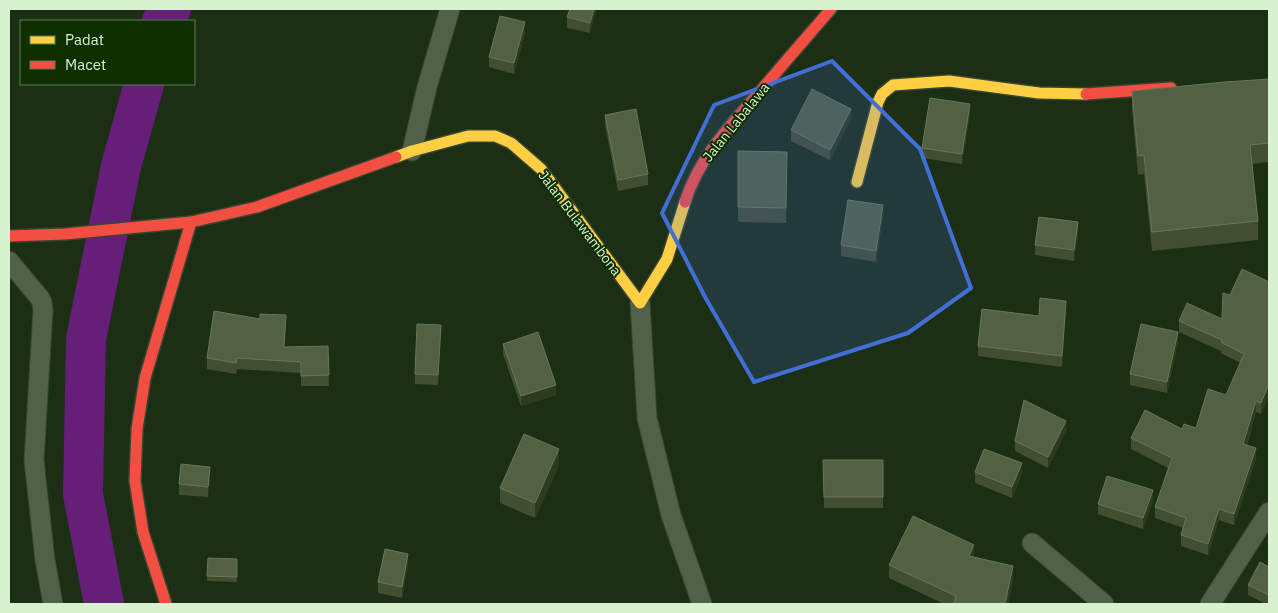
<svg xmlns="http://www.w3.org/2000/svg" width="1278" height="613" viewBox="0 0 1278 613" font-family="'IBM Plex Sans',sans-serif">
<rect width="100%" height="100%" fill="#1c2e13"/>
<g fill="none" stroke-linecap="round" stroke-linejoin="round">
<g stroke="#651f79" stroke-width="40">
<polyline points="162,21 171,9"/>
<polyline points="104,604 83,494 86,339 121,166 144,84"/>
</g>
<g stroke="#374631" stroke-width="21">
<g id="street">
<polyline points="412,151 427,87 450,9"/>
<polyline points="9,261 39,297 42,302 43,310 34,460 45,560 53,604"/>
<polyline points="640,303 647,418 671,515 702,604"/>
<polyline points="1032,543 1104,604"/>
<polyline points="1210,604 1269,512"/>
</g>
</g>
<g stroke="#374631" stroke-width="14">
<g id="slow">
<polyline points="396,157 412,151 468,136 495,136 511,143 541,169 640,303 667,259 685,202"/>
<polyline points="857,182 878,102 882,94 893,85 949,81 1039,93 1086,94"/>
</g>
</g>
<g stroke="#374631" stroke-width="14">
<g id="jam">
<polyline points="1086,94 1171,88"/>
<path d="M 685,202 C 699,158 729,127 758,94 C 782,65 807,37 831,9"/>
<polyline points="9,236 65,234 191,222 257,207 396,157"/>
<polyline points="166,604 143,532 135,481 137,429 145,378 191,222"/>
</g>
</g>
<use href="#street" stroke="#516149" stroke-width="19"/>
<use href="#slow" stroke="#ffcf43" stroke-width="11"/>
<use href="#jam" stroke="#f24e42" stroke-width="11"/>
</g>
<g fill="#424e32">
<polygon points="596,9 590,33 567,28 567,17"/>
<polygon points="525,33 514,74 489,67 489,57"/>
<polygon points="1269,79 1269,162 1252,164 1258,221 1258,240 1152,251 1144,174 1138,175 1132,110 1132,91"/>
<polygon points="605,115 648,174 648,185 618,191 605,125"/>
<polygon points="970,115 962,164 922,158 922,148"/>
<polygon points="851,119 830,160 791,141 791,130"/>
<polygon points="738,151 787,152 786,223 738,222"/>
<polygon points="883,216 876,262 841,256 841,245"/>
<polygon points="1078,233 1074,261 1035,255 1035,245"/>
<polygon points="1269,282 1269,396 1261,414 1256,412 1247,445 1256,459 1234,525 1219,520 1208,555 1181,546 1181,535 1183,528 1155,518 1155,507 1168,468 1131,449 1131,438 1182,429 1196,428 1226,395 1240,363 1221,353 1221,351 1179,332 1179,321 1222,319 1230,295"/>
<polygon points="1066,311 1062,367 978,356 978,346 1039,316"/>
<polygon points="286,326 284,347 328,346 329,386 301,386 301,373 237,369 236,374 207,369 207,358"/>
<polygon points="441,335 438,385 415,384 415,374"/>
<polygon points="1178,342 1167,393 1130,385 1130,374"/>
<polygon points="503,344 556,395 521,406 503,354"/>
<polygon points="1066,431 1048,468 1015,451 1015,441"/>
<polygon points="823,460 883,460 883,508 824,508"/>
<polygon points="559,465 535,518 500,503 500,488"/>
<polygon points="975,472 1022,474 1012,498 975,483"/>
<polygon points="210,477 208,497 179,495 179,484"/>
<polygon points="1153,501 1143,529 1098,514 1098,504"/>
<polygon points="974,557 1013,580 1008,604 944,604 889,578 889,565"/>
<polygon points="208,558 237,559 237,582 207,581"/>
<polygon points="408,564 402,598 378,593 378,582"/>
<polygon points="1269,567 1269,604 1266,604 1248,595 1248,585"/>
</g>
<g fill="#2c3a1e">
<polygon points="594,9 596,9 590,33 590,23"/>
<polygon points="525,22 525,33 514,74 514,63"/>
<polygon points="970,104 970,115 962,164 962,154"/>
<polygon points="851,109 851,119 830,160 830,150"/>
<polygon points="883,205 883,216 876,262 876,251"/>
<polygon points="1078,222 1078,233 1074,261 1074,250"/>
<polygon points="1066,301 1066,311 1062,367 1062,356"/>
<polygon points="441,325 441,335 438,385 438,375"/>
<polygon points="1178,332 1178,342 1167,393 1167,382"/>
<polygon points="1269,384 1269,396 1261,414 1261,403"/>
<polygon points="556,385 556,395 521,406 521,396"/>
<polygon points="1256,401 1256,412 1243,455 1243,444"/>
<polygon points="1066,421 1066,431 1048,468 1048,457"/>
<polygon points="1256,448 1256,459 1234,525 1234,514"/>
<polygon points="559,449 559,465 535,518 535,503"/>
<polygon points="1022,463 1022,474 1012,498 1012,487"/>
<polygon points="210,467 210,477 208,497 208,487"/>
<polygon points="1153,490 1153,501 1143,529 1143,518"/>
<polygon points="1219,509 1219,520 1208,555 1208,544"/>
<polygon points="974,545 974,558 969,556"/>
<polygon points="408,554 408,564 402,598 402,587"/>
<polygon points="1013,566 1013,580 1008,604 1005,604"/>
</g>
<g fill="#526043" stroke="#677759">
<polygon points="570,9 594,9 590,23 567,17"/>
<polygon points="500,16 525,22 514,63 489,57"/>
<polygon points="1269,79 1269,143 1250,145 1258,221 1152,232 1144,155 1138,156 1132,91 1225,82"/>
<polygon points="812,89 851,109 830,150 791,130"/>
<polygon points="930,98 970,104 962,154 922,148"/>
<polygon points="636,109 648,174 618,180 605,115"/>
<polygon points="738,151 787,152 786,208 738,207"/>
<polygon points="848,200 883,205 876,251 841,245"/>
<polygon points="1039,217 1078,222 1074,250 1035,245"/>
<polygon points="1242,269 1269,282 1269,384 1261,403 1256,401 1243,444 1256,448 1234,514 1219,509 1208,544 1181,535 1186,518 1155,507 1172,458 1131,438 1145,410 1182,429 1184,424 1196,428 1208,389 1226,395 1244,354 1221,342 1222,340 1179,321 1187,303 1222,319 1223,293 1230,295"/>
<polygon points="1040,298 1066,301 1062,356 978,346 982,309 1039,316"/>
<polygon points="214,311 260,319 260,314 286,315 284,347 328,346 329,375 301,376 301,362 237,358 236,363 207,358"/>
<polygon points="417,324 441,325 438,375 415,374"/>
<polygon points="1141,324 1178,332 1167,382 1130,374"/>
<polygon points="538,332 556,385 521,396 503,344"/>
<polygon points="1024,400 1066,421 1048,457 1015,441"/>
<polygon points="524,434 559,449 535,503 500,488"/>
<polygon points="984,449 1022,463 1012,487 975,472"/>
<polygon points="823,460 883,460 883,497 824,497"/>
<polygon points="181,464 210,467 208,487 179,484"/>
<polygon points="1107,476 1153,490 1143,518 1098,504"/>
<polygon points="913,516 974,545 969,556 1013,566 1005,604 954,604 956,596 889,565"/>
<polygon points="385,549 408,554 402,587 378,582"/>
<polygon points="208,558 237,559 237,577 207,576"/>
<polygon points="1260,562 1269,567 1269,595 1248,585"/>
</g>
<path fill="#426fd6" fill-opacity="0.2" stroke="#426fd6" stroke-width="4" stroke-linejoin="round" d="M 832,61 L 920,149 L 971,288 L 908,333 L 754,382 L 705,297 L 662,213 L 714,105 Z"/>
<g text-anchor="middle" stroke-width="4" stroke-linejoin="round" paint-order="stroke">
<g font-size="14" fill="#d8f2cf" stroke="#0f2f00">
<text transform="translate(736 122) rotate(-51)" y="5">Jalan Labalawa</text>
<text transform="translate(580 223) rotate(53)" y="5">Jalan Bulawambona</text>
</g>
</g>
<rect width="1278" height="613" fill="none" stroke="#d8f2cf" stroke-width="20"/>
<rect x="20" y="20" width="175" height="65" fill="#0f2f00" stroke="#5f7d53"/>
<rect x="30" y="36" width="25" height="8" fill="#ffcf43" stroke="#5f7d53"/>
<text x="65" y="45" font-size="15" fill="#d8f2cf">Padat</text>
<rect x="30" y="61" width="25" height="8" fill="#f24e42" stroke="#5f7d53"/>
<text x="65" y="70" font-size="15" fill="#d8f2cf">Macet</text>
</svg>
